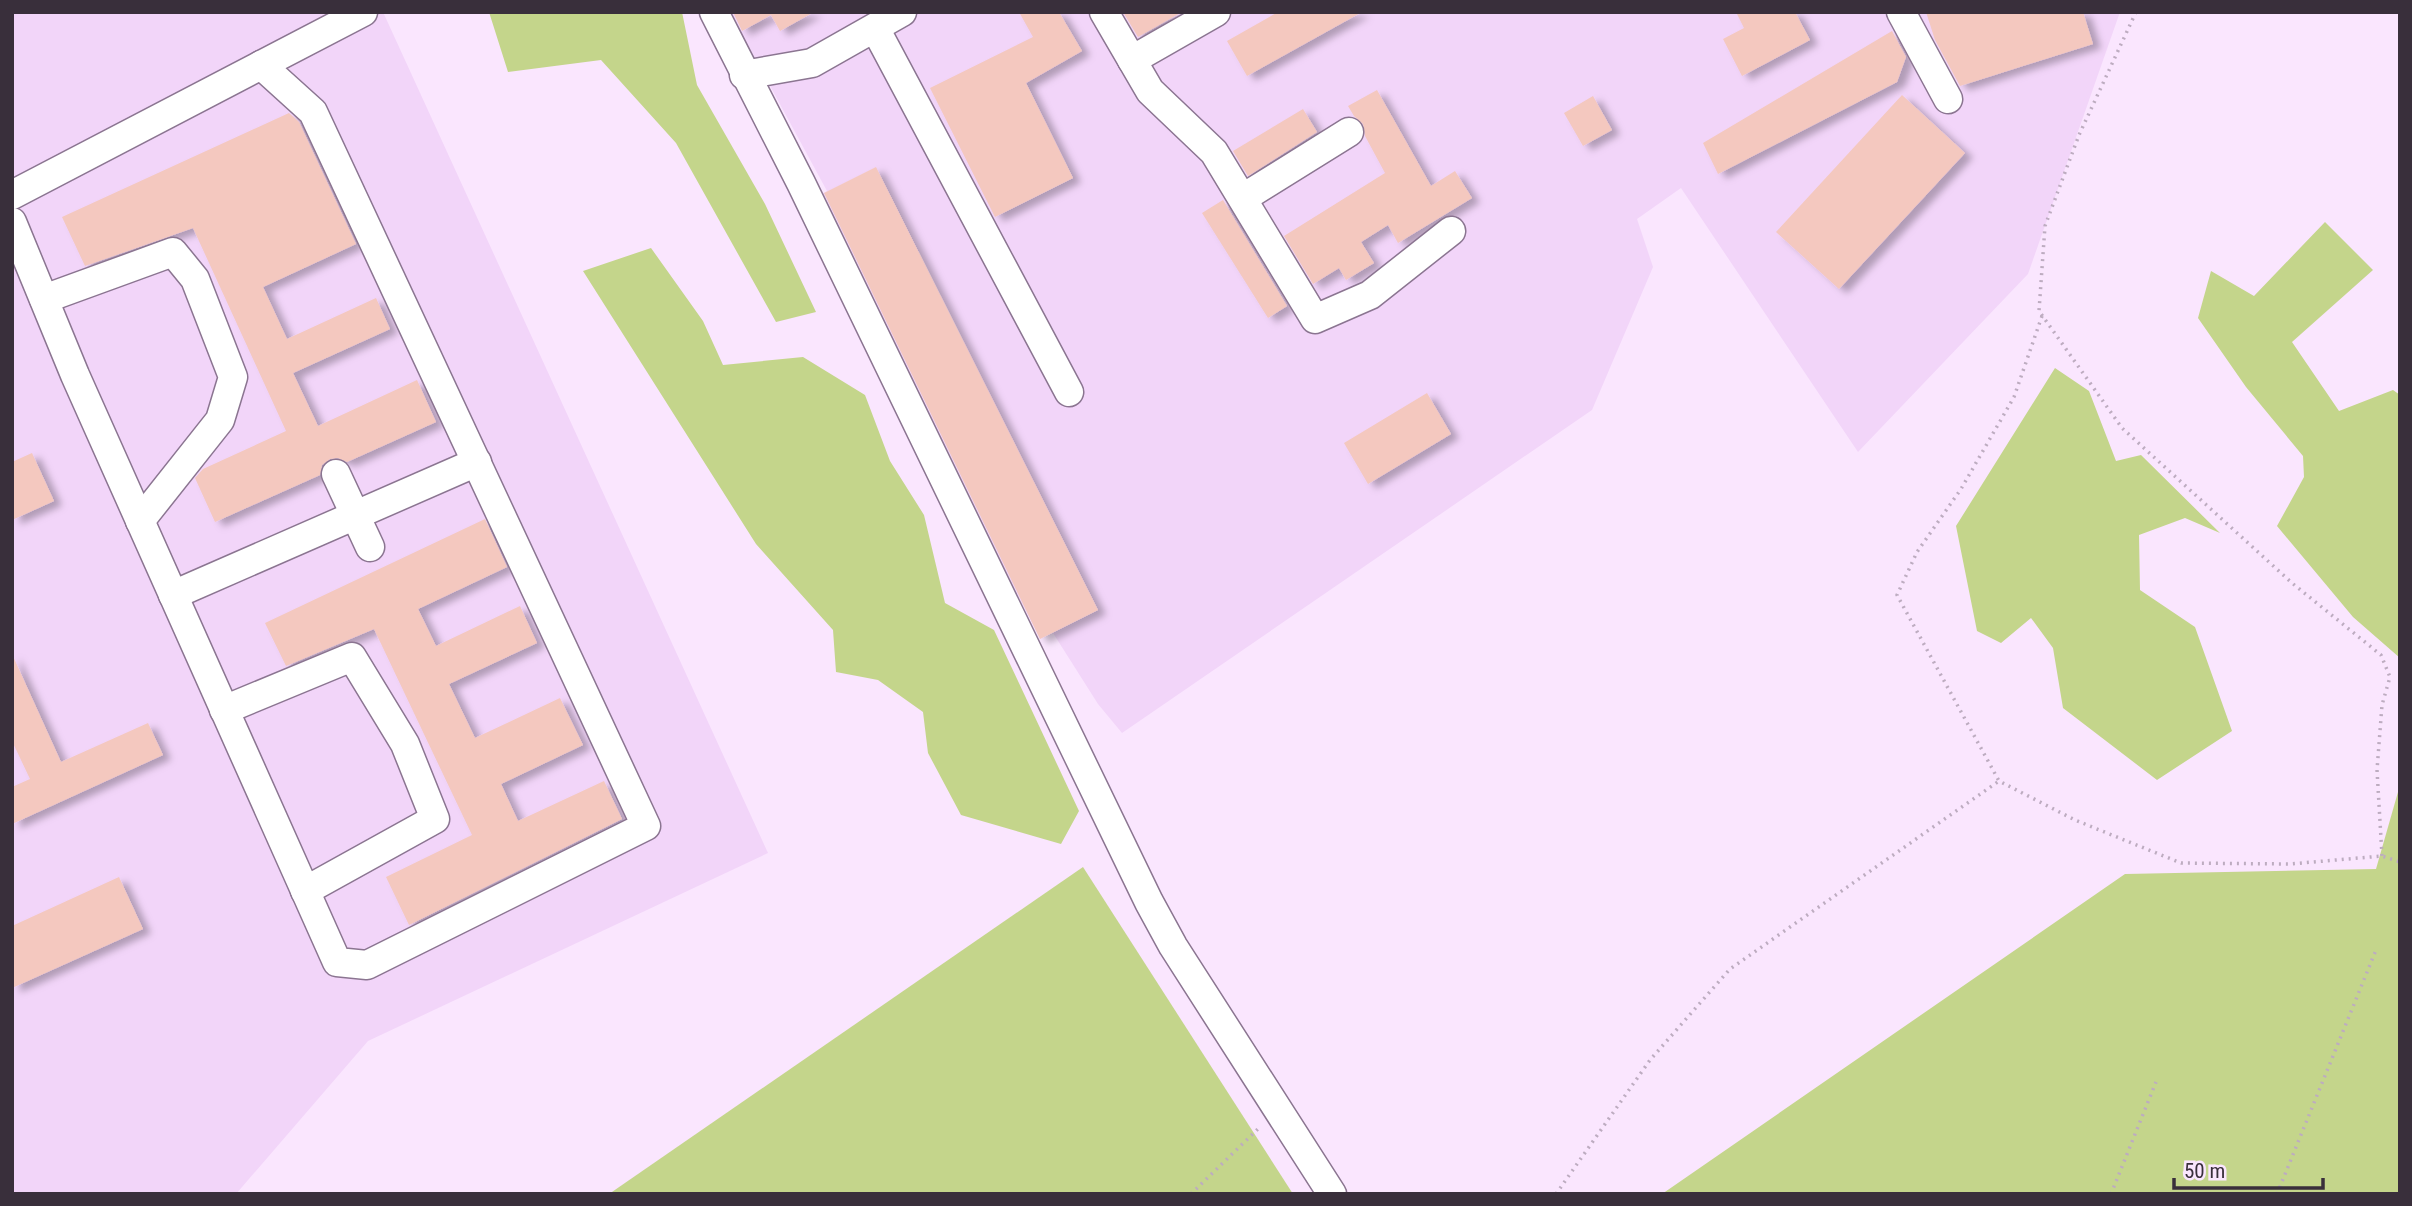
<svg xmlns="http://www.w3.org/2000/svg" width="2412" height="1206" viewBox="0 0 2412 1206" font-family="'Roboto Condensed',sans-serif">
<defs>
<filter id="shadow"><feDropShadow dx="8" dy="4.5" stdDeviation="3.5" flood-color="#0004"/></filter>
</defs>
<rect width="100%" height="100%" fill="#fae6fe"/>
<g fill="#f2d5f9">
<polygon points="12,12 383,12 768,853 368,1041 236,1194 12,1194"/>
<polygon points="730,12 2120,12 2028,274 1858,452 1681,188 1637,219 1653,267 1592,410 1122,733 1098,704 1053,633 1040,639 817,197 827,191"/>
</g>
<g fill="#c4d58b">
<polygon points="489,12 682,12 697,85 765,204 816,312 776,322 676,143 601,60 508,72"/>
<polygon points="2325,222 2373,270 2292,342 2339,411 2393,390 2400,395 2400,658 2353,617 2277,526 2304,477 2303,456 2246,387 2198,318 2211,271 2254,296"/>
<polygon points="651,248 703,321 723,365 803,357 865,395 890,461 924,515 945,603 994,630 1079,811 1061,844 961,815 928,753 923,712 878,680 836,672 833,630 756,544 583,271"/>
<polygon points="2055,368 2089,391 2116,461 2141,455 2220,533 2185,518 2139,535 2140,590 2195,627 2232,731 2157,780 2063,708 2053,648 2031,618 2001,643 1977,631 1956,526"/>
<polygon points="2400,785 2400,1194 1662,1194 2125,874 2376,869"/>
<polygon points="1083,867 1293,1194 609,1194"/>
</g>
<g fill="#f4c8bf" filter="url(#shadow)">
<polygon points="733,12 814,12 780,31 771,15 742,31"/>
<polygon points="1019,12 1059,12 1082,51 1026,83 1073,178 995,217 930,88 1033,37"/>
<polygon points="1123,12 1182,12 1138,37"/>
<polygon points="1278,12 1362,12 1247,76 1227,41"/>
<polygon points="1736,12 1795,12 1810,40 1742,76 1723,39 1744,28"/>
<polygon points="1926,12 2083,12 2093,44 1960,86 1935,40"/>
<polygon points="1892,31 1906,57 1897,82 1718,174 1703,143"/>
<polygon points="1377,90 1431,186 1455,171 1472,198 1398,243 1388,225 1361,242 1374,263 1346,280 1339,268 1313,284 1284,236 1385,173 1365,136 1363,124 1354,116 1348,106"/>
<polygon points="1902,95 1965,153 1839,289 1776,232"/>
<polygon points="1593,96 1612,130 1583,146 1564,113"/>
<polygon points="1303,109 1317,132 1248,176 1233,151"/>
<polygon points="289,113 299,122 356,244 263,287 287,339 376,298 390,329 293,373 318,426 417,380 436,422 347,462 338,458 330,459 322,465 320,475 215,522 195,478 203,469 286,431 193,228 85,266 62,217"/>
<polygon points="876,167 1098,610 1040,639 824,193"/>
<polygon points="1223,200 1287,306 1268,318 1202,213"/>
<polygon points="1427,393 1451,434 1368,484 1344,443"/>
<polygon points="32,453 54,501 12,520 12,462"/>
<polygon points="485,519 507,567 418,609 436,646 520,606 537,643 449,684 475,738 560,698 583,745 501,784 518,821 604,781 622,819 409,925 386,877 472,835 374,629 286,666 265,623"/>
<polygon points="12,654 61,762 148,723 163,755 12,824 12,787 30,779 12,741"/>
<polygon points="119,877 143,929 12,988 12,926"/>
</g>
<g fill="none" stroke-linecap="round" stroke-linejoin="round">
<g stroke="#8b7591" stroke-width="31">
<g id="minor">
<polyline points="714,12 801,183 1149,902 1173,946 1332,1194"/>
<polyline points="1104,12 1150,91 1214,152 1315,319 1370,295 1451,231"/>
<polyline points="1901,12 1948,99"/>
<polyline points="875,28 1069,392"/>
<polyline points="1132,60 1216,12"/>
<polyline points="744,75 812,63 902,12"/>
<polyline points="12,195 363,12"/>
<polyline points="1243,198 1349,132"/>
<polyline points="12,222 75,375 337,962 367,965 646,826 313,112 261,65"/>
<polyline points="44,299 173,252 195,279 233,377 220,420 140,521"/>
<polyline points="336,474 370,547"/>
<polyline points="173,595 477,462"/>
<polyline points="224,710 352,657 405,744 435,819 305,891"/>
</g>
</g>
<g stroke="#bdacc0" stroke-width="3.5" stroke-dasharray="2 5" stroke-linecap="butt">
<polyline points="2136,12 2079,135 2045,226 2039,311 2122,428 2292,583 2381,655 2390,677 2382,705 2377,770 2382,856"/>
<polyline points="2042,316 2014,397 1961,489 1917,552 1897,595 1999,781 2075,820 2181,863 2290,864 2382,856 2400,862"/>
<polyline points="1191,1194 1261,1126"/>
<polyline points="1556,1194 1650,1060 1730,969 1999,781"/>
<polyline points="2111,1194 2156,1082"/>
<polyline points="2277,1194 2376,950"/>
</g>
<use href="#minor" stroke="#fff" stroke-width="28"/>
</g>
<rect width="2412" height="1206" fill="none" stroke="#392f3b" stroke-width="28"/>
<path d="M2174 1178v10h149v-10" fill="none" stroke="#392f3b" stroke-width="3.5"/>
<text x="2184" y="1178" font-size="21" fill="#392f3b" stroke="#fae6fe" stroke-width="5" paint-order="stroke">50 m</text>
</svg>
